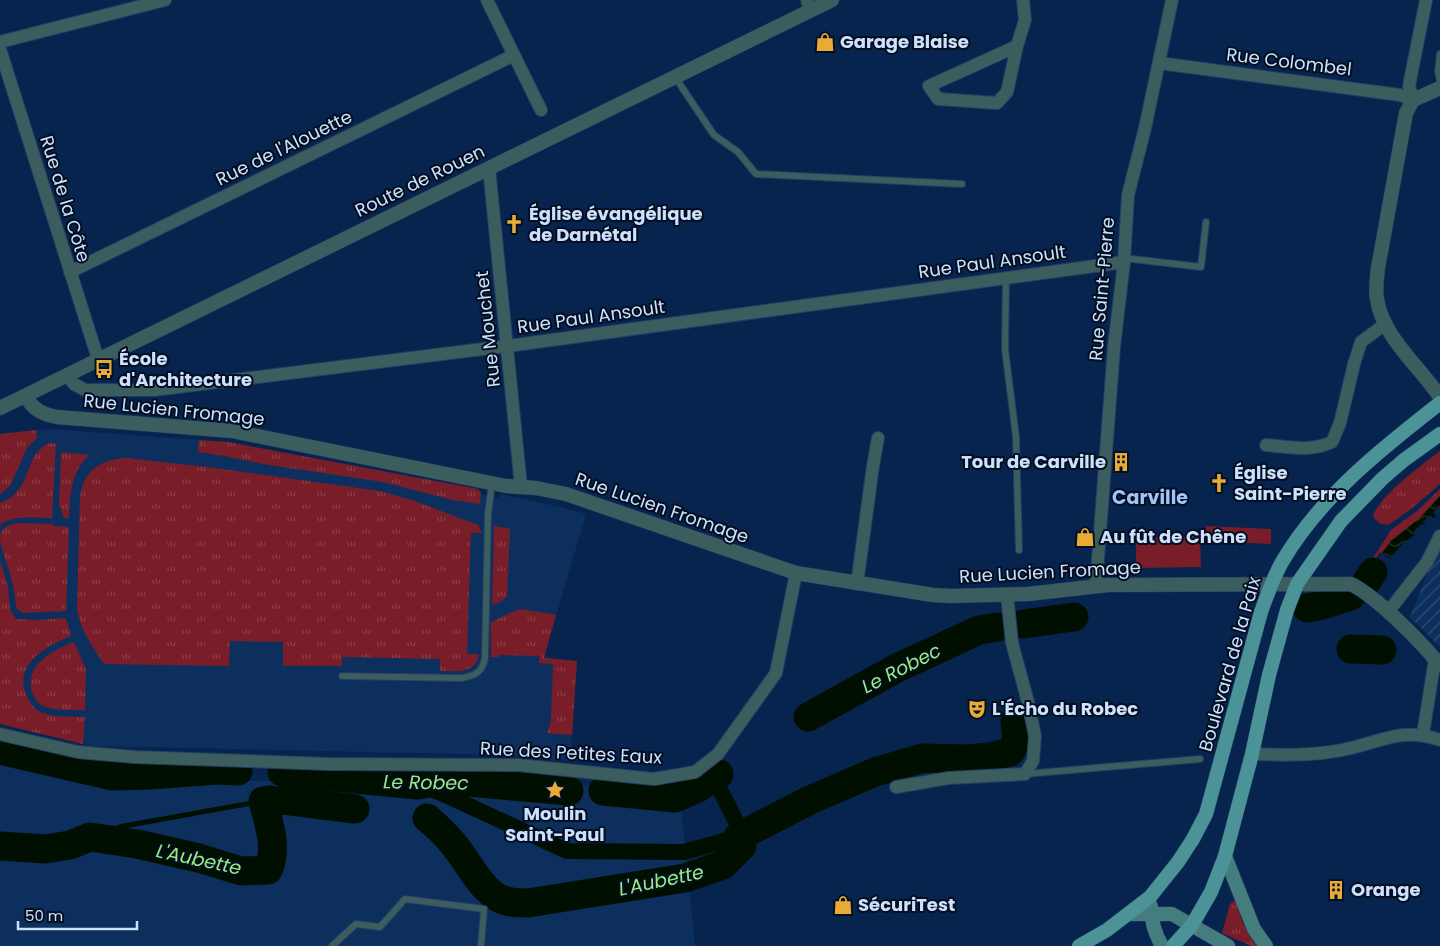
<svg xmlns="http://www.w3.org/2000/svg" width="1440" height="946" viewBox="0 0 1440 946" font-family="Poppins,sans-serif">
<defs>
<pattern id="industrial-furrows" width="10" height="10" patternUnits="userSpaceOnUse" patternTransform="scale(1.25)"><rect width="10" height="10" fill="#0c2f5e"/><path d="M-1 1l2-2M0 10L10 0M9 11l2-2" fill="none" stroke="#2e4d76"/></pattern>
<pattern id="grass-tufts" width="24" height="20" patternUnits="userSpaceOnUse" patternTransform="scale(1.25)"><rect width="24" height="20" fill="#791d29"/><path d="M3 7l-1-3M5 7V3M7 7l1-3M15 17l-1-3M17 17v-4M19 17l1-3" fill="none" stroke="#8b3e49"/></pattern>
<pattern id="water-waves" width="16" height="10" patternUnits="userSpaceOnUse" patternTransform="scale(1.25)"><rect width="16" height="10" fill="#010f00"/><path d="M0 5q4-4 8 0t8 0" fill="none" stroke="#253226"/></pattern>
</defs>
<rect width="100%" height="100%" fill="#06244e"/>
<g fill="#0c2f5e">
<polygon points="51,429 228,442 478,489 481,494 499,498 500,494 561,507 586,514 544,657 577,661 570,761 501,755 91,746 0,724 0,434"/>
<polygon points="0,758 76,778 679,787 695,946 0,946"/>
</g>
<polygon fill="url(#industrial-furrows)" points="1440,542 1440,647 1410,617"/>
<g fill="url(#grass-tufts)">
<polygon points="36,430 37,438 27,448 10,486 0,494 0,434"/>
<polygon points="199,440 228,442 478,489 481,493 480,504 453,500 383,482 263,464 219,455 198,452"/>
<path d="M 50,443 L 56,444 L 52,518 C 36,518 14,514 0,525 L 0,503 C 34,491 22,454 50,443 Z"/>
<path d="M 1440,451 L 1440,484 L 1410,510 L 1388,525 L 1379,523 L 1373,516 C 1380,495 1422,465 1440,451 Z"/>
<path d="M 61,452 L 89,455 C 71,472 70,494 69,518 L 64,518 L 59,505 Z"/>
<path d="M 126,458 L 207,467 L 380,491 L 412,500 L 478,525 L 482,533 L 471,533 L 467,654 L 479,654 C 476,675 455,671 440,671 L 440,659 L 342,657 L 342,666 L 283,666 L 283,642 L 230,641 L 229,666 L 104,664 C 93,647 80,630 77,609 L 80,498 C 83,471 99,460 126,458 Z"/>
<polygon points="1440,489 1440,496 1420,518 1391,541 1382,553 1380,552 1365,574 1361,577 1391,530 1417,511"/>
<path d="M 17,523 L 53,524 L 53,526 L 69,527 L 66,611 L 23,613 L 17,609 C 15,601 15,593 13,586 C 11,571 0,550 0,537 C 1,527 9,525 17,523 Z"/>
<polygon points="494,525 495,526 510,529 507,596 502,601 492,605"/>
<path d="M 0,561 L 8,587 L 10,610 L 16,619 L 37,620 L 66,618 L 71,636 C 47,646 12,664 27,696 C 30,704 35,710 43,713 C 56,718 72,716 85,717 L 83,744 L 0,724 Z"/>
<path d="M 522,609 L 556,615 L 544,658 L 577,661 L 572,735 L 547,733 L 551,721 L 553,664 L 539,663 L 539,656 L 499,655 L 499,657 L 491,657 L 491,622 C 502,618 511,611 522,609 Z"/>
<path d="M 74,642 L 86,669 L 85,710 C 73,710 58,711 46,707 C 39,705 35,700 33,694 C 22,666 53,650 74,642 Z"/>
<polygon points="1235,900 1243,923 1256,946 1251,946 1222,933 1230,904"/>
</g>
<g fill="#791d29">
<polygon points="1206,526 1271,529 1271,544 1206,541"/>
<polygon points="1200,536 1201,567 1136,568 1136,538"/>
</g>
<polygon fill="url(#water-waves)" points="1440,496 1440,507 1433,512 1436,516 1433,518 1430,515 1423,522 1426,525 1422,524 1414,531 1416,534 1402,544 1390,558 1382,553 1391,541 1420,518"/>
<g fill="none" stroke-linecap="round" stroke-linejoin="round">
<polyline stroke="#010f00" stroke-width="5" points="90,837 124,826 263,801"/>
<g stroke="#010f00" stroke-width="16">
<polyline points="714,778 743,835"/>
<polyline points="418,785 441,793 567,851 684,852 738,837"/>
</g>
<g stroke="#010f00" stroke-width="29">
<polyline points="1367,581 1373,572"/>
<polyline points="1307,608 1319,606 1351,596"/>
<polyline points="1023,624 1074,617"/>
<polyline points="1351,649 1382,650"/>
<polyline points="808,717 897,668 979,630 998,627"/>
<polyline points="0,750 112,776 150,775 217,770 238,771"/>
<polyline points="282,772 418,785 444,780 569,791"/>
<polyline points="603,791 675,798 696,789 719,774"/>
<polyline points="283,800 355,809"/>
<path d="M 427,818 C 437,826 446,835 455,846 C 468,862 479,886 497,897 C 506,903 517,903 528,903 L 685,878 L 723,865 L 742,846 L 738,837 L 810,800 L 875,772 L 923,758 L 966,759 L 990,757 L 1010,752 L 1017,740 L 1015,721"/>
<path d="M 0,846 L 45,849 L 70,845 L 90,837 L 137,844 L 199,858 L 241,871 L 268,870 C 278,848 269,824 263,801 L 271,800"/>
</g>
<g stroke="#223e66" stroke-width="8">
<g id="service">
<polyline points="1440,54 1438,71 1440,81"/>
<polyline points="675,77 714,135 738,152 756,174 962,184"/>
<polyline points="1124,258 1201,267 1206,222"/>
<polyline points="1006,278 1005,349 1016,437 1019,550"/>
<path d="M 342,676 L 461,678 C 475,676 483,672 485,657 L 488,514 L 492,483"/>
<polyline points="1025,774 1200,759"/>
<polyline points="332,946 356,924 380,927 405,899 484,909 481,946"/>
</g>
</g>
<g stroke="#223e66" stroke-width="14">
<g id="minor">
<polyline points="487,0 541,110"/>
<polyline points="807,0 810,11"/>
<polyline points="0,42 165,0"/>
<polyline points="1017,46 929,86 938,99 997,103 1007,92 1017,46 1025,20 1023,0"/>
<polyline points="0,49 98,359"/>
<polyline points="1159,63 1400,95 1413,100"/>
<polyline points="1413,100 1409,86 1426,0"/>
<polyline points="489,168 521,487"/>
<polyline points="70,272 514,55"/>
<polyline points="67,375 74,384 85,390 154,390 515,345 1124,262"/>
<path d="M 1266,445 C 1290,447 1310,452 1332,442 L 1340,423 L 1354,364 L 1361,342 L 1385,324"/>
<polyline points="857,584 873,466 878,438"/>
<polyline points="1096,585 1114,347 1124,262 1128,195 1145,128 1172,0"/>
<polyline points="1388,612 1427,562 1440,536"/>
<polyline points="0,734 78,752 135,757 330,764 518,765 654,779 695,772 718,754 776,673 796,573"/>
<polyline points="1423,734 1435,659"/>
<path d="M 1252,754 C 1282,755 1312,756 1342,750 C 1380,743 1400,726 1440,740"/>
<polyline points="896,787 949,778 1025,774 1033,761 1035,736 1028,702 1012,643 1007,595"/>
</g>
</g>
<g stroke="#223e66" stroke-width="15">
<g id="tertiary">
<path d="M 1440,88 L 1413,100 L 1406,113 L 1378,268 C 1377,278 1375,289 1377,299 C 1382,336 1420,367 1440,397"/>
<path d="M 26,396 C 33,410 42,414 57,417 L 232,431 L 506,486 L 536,488 L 566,494 L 796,573 L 933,595 L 951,596 L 1028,594 L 1108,585 L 1351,584 C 1377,597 1420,641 1440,665"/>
<polyline points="0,408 832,0"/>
</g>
</g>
<g stroke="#223e66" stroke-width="15">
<g id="secondary">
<polyline points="1225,856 1254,929 1266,946"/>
<path d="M 1151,906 C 1151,920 1155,934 1162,946"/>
<polyline points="1130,914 1172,914 1228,946"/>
</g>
</g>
<g stroke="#223e66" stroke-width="15">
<g id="primary">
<path d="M 1079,946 L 1107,930 L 1150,897 L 1178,862 L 1193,839 L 1206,814 L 1261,612 C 1267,595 1273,578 1282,562 C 1320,497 1381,449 1440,403"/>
<polyline points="1173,946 1192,925 1211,892 1225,856 1252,754 1269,675 1287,610 1297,584 1341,521 1383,478 1404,460 1440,434"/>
</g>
</g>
<use href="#service" stroke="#3c5d5e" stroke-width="6"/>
<use href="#minor" stroke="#3c5d5e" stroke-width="12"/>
<use href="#tertiary" stroke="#3c5d5e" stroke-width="14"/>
<use href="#secondary" stroke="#457c7d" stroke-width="14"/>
<use href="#primary" stroke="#4b9396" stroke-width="14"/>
</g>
<defs>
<g id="shop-bare" transform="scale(1.5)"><path d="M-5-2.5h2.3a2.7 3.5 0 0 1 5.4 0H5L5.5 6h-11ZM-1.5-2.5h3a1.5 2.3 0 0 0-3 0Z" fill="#e9ab38" stroke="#040e21" stroke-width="2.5" paint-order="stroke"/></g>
<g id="church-bare" transform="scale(1.5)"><path d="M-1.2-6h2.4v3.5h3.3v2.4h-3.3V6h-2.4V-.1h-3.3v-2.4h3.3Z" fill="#e9ab38" stroke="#040e21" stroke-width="2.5" paint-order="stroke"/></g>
<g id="bus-bare" transform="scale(1.5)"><path d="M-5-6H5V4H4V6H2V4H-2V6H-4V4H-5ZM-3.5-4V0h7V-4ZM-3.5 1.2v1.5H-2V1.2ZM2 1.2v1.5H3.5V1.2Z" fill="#e9ab38" stroke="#040e21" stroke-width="2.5" paint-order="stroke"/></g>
<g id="building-bare" transform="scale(1.5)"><path d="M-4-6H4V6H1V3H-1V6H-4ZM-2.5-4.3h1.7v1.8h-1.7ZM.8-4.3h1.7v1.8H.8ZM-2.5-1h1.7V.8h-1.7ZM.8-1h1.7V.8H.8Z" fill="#e9ab38" stroke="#040e21" stroke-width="2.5" paint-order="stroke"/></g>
<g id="theatre-bare" transform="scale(1.5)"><path d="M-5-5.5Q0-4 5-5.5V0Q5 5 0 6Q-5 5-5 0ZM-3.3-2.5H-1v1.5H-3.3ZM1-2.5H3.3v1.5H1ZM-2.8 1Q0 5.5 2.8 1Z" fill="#e9ab38" stroke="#040e21" stroke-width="2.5" paint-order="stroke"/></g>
<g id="sight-bare" transform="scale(1.5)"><path d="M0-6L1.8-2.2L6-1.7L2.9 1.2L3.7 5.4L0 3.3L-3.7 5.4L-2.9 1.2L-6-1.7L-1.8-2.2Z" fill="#e9ab38" stroke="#040e21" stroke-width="2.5" paint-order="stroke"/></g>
</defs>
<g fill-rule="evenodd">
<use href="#shop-bare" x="825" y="42"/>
<use href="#church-bare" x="514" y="224"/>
<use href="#bus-bare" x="104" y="369"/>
<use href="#building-bare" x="1121" y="462"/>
<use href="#church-bare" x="1219" y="483"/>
<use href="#shop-bare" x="1085" y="537"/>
<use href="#theatre-bare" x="977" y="709"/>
<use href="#sight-bare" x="555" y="790"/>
<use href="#building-bare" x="1336" y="890"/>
<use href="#shop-bare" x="843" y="905"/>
</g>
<g text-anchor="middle" stroke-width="4" stroke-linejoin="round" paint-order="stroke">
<g font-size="18" font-weight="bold" fill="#cee1fc" stroke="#040e21" text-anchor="start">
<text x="840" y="48">Garage Blaise</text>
<text x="529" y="220">Église évangélique<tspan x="529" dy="21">de Darnétal</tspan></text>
<text x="119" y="365">École<tspan x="119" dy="21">d'Architecture</tspan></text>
<text x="1106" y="468" text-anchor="end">Tour de Carville</text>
<text x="1234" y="479">Église<tspan x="1234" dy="21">Saint-Pierre</tspan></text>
<text x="1100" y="543">Au fût de Chêne</text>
<text x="992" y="715">L'Écho du Robec</text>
<text x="555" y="820" text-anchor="middle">Moulin<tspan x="555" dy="21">Saint-Paul</tspan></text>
<text x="1351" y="896">Orange</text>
<text x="858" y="911">SécuriTest</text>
</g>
<g font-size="18" fill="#cee1fc" stroke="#040e21">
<text transform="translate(1289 62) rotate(7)" y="6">Rue Colombel</text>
<text transform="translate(284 148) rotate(-26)" y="6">Rue de l'Alouette</text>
<text transform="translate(420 181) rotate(-26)" y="6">Route de Rouen</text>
<text transform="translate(65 199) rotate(73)" y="6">Rue de la Côte</text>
<text transform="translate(992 262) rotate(-8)" y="6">Rue Paul Ansoult</text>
<text transform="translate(1102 289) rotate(-85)" y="6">Rue Saint-Pierre</text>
<text transform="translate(591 317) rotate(-8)" y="6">Rue Paul Ansoult</text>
<text transform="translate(488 329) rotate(-96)" y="6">Rue Mouchet</text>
<text transform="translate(174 410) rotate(6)" y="6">Rue Lucien Fromage</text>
<text transform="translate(662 508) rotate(19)" y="6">Rue Lucien Fromage</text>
<text transform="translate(1050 572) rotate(-3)" y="6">Rue Lucien Fromage</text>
<text transform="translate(1230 664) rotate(-74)" y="6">Boulevard de la Paix</text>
<text transform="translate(571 753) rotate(3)" y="6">Rue des Petites Eaux</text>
</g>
<g font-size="19" font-weight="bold" fill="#a0c4f9" stroke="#040e21">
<text x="1150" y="504">Carville</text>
</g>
<g font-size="19" font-style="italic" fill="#99ec7c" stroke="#040e21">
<text transform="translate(901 668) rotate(-27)" y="7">Le Robec</text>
<text transform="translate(426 782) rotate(1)" y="7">Le Robec</text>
<text transform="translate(199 859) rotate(12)" y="7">L'Aubette</text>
<text transform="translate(661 880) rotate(-12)" y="7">L'Aubette</text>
</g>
</g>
<path d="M18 921v8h119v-8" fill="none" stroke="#cee1fc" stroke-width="2.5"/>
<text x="25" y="921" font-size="15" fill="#cee1fc" stroke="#040e21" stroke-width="4" paint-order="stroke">50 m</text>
</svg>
